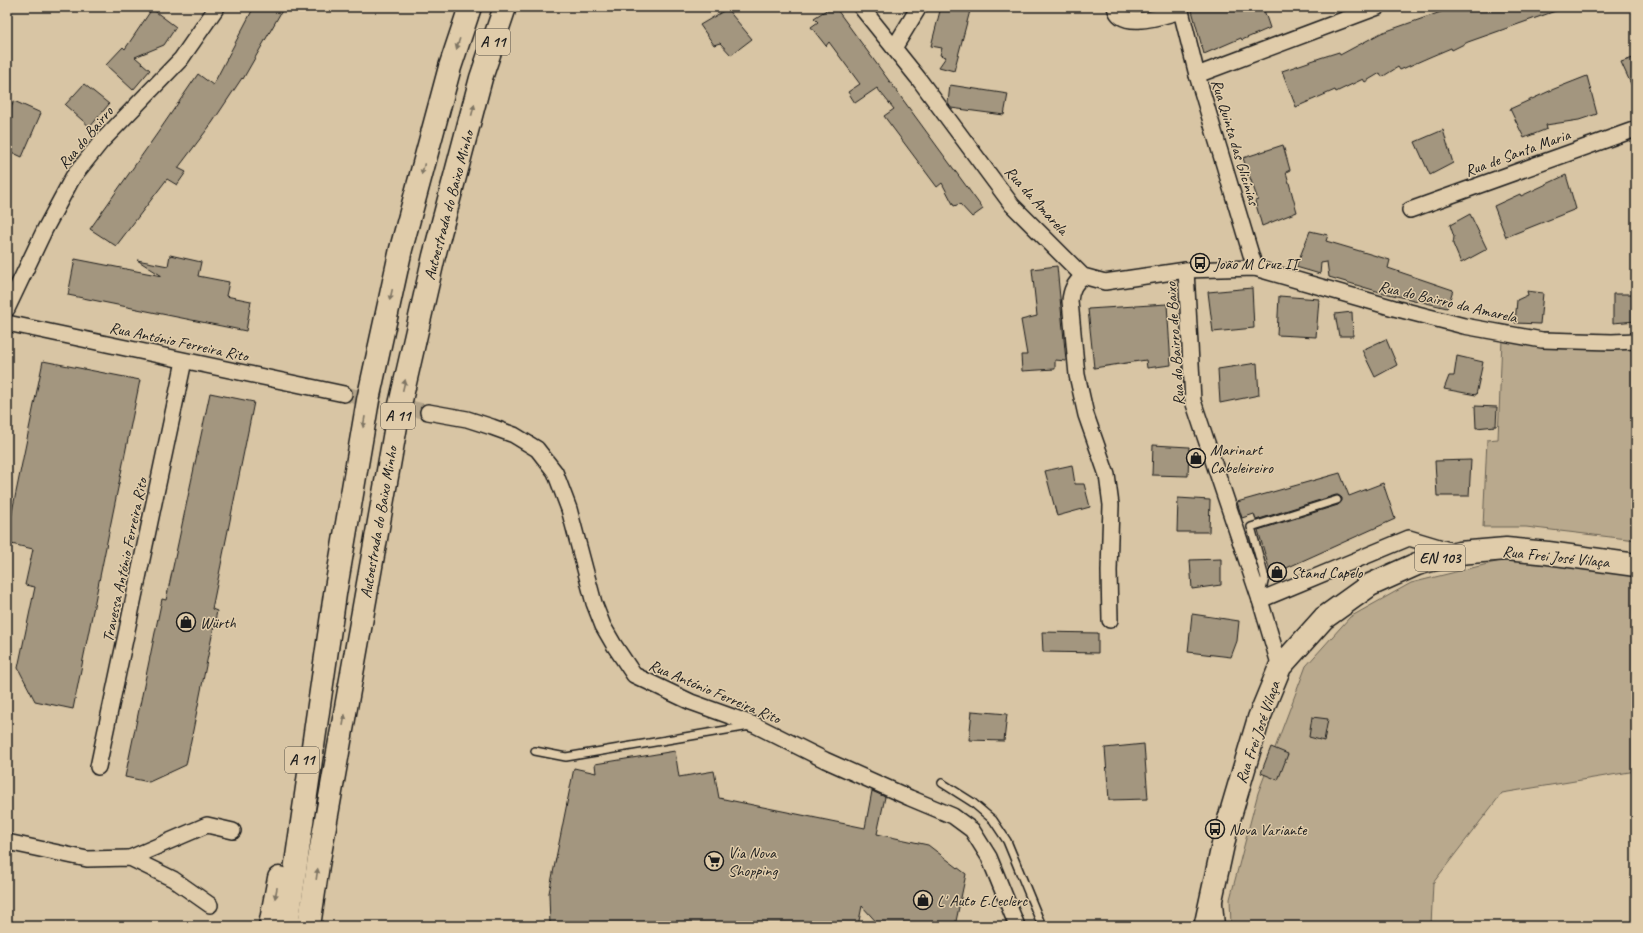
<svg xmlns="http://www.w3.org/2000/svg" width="1643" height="933" viewBox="0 0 1643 933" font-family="Caveat,sans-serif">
<rect width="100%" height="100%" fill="#d8c5a4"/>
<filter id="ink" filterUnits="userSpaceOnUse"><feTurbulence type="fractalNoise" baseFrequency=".025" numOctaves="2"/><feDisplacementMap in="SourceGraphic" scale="8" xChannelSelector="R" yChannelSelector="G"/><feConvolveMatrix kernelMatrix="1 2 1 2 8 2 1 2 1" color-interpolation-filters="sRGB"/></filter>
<g filter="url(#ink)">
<g fill="#b9a98d" stroke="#6a6254">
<polygon points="1502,339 1636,341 1636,540 1526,527 1483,527 1487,440 1498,439"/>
<polygon points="1508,559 1636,576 1636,771 1502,793 1433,883 1431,926 1231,926 1230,899 1258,793 1306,666 1350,617 1411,583"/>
</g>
<g fill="#a3967f" stroke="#1c1c1c">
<polygon points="254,7 284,7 243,79 242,78 212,123 178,168 186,172 177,185 167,179 116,246 90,229 159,131 198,74 213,85"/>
<polygon points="831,7 835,7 983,209 972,217 960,204 954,206 942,183 937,187 884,116 894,109 877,88 855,103 848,92 860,84 829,42 826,46 811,27 818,22 814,18"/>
<polygon points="941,7 971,7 954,71 939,67 946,57 940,55 942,48 931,46"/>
<polygon points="1191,7 1263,7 1270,28 1242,40 1241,38 1204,54"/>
<polygon points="1455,7 1560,7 1561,9 1468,42 1452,50 1451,48 1432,56 1400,70 1398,67 1382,77 1380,73 1365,82 1363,79 1336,92 1335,90 1296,107 1282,71 1320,58 1339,52 1340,55 1381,33"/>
<polygon points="152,9 176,27 164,45 135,57 150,70 133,90 106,65 123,47 125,49"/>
<polygon points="727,9 752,39 731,55 720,43 714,45 700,25"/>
<polygon points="1636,57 1636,95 1621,62"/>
<polygon points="1587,76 1597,114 1579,120 1546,125 1547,129 1524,138 1510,109 1554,89"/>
<polygon points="84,84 109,104 90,127 65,105"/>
<polygon points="950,85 1008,94 1004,115 951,108 948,103"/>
<polygon points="14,101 41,113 22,157 7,150 7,117"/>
<polygon points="1443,130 1453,163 1430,175 1415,142"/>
<polygon points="1283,145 1290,170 1286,172 1297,212 1262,226 1255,201 1258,200 1243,158"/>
<polygon points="1566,175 1576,209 1506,237 1494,206 1520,194 1521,196"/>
<polygon points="1470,214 1487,249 1461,263 1453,244 1454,237 1450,225"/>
<polygon points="1310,231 1328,235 1326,241 1390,260 1388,268 1453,290 1447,308 1380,292 1329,277 1327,262 1321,263 1320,274 1296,267"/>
<polygon points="170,255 201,262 198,276 229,282 226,296 251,301 246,331 68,295 75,259 162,276 137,260 168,266"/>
<polygon points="1057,266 1066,361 1055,360 1055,369 1022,371 1021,355 1027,355 1021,320 1037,316 1032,269"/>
<polygon points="1252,288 1254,328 1213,332 1208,292"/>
<polygon points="1527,291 1543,293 1540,324 1515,323 1517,300 1528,295"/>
<polygon points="1613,294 1636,294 1636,321 1613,323"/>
<polygon points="1279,296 1319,299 1316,337 1277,335"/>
<polygon points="1167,304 1171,365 1147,368 1146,360 1094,368 1088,309"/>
<polygon points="1352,312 1353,336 1339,336 1335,314"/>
<polygon points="1386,339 1397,365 1375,377 1362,350"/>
<polygon points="1457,356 1483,362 1476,395 1444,389 1449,376 1454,376"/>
<polygon points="43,361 140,380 73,709 35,701 18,668 35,587 25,585 33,549 7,543 13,507"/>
<polygon points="1257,363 1259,395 1220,403 1218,369"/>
<polygon points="210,393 254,402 212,609 217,611 186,765 149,782 125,777 162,599 166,600"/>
<polygon points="1475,406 1497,407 1496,426 1476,428"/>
<polygon points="1153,445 1189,447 1188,476 1152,475"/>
<polygon points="1471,460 1469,496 1437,496 1435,461"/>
<polygon points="1072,465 1075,484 1084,484 1090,507 1057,516 1045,471"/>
<polygon points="1340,473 1349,496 1383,483 1395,519 1271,575 1258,530 1338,505 1342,501 1342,498 1338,495 1336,495 1256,520 1254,514 1242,518 1237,502"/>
<polygon points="1178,498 1210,500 1209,532 1177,532"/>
<polygon points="1221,559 1221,585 1192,589 1190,560"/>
<polygon points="1192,614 1239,621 1237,641 1231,657 1188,652"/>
<polygon points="1042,632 1098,633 1098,653 1043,652"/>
<polygon points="972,711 1007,714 1004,741 969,740"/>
<polygon points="1312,717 1328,719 1324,741 1309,737"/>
<polygon points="1144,744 1148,799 1109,800 1105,748"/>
<polygon points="1271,747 1288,754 1278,780 1261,773"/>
<polygon points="675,751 679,777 714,771 719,798 865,828 872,791 885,797 877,834 928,845 966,874 955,926 880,926 862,906 858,926 550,926 549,893 574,768 596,773 595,764"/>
</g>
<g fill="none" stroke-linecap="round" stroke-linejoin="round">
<polyline stroke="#b2a389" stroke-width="15" stroke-dasharray="15 8" stroke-linecap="butt" points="344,394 428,412"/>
<g stroke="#1c1c1c" stroke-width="10">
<g id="service">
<polyline points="1261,594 1265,578 1251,527 1337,500"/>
<polyline points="535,751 566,757 750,726"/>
<polyline points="942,783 972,802 993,820 1007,841 1042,926"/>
</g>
</g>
<g stroke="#1c1c1c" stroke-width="18">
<g id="minor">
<polyline points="861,7 918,78 1012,205 1083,276 1105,282 1186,270 1255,268 1394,308 1464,326 1542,340 1612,342 1636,341"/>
<path d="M 1115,7 C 1121,32 1165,15 1181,11"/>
<polyline points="1180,7 1197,75 1255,268"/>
<polyline points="894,48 919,7"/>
<polyline points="1197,75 1378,7"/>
<polyline points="1410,210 1636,129"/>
<polyline points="1186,270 1193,401 1260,600 1280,667"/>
<path d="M 1083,276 C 1074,284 1071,290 1070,301 L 1077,375 L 1086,415 L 1107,475 L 1111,505 L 1109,571 L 1110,620"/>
<polyline points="7,309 45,229 73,177 101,142 181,59 217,7"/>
<polyline points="7,323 344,394"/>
<polyline points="428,412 467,419 492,427 514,435 537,449 555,472 569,509 594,603 603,626 614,645 634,675 691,702 755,725 825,760 910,798 953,816 972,830 989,857 1017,926"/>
<polyline points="1260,600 1409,538 1459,553"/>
<polyline points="98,767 184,361"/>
<polyline points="7,842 87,859 130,858 173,879 210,905"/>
<polyline points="130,858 207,825 233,831"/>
</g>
</g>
<g stroke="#1c1c1c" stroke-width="25">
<polyline id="primary" points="1206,923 1227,826 1259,718 1280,667 1324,618 1370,585 1417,564 1459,553 1506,549 1548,553 1636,565"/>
</g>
<g stroke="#1c1c1c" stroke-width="25">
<polyline id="trunk" points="1211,904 1213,926"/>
</g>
<g stroke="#1c1c1c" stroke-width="25">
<g id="motorway">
<polyline points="270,926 279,878"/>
<polyline points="287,926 335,594 368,400 401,249 450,67 470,7"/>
<polyline points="309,926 318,865 399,409 434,256 481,78 505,7"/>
</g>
</g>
<use href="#service" stroke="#e0ccaa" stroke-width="7"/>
<use href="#minor" stroke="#e0ccaa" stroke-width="15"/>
<use href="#primary" stroke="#e0ccaa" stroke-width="22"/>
<use href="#trunk" stroke="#e0ccaa" stroke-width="22"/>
<use href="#motorway" stroke="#e0ccaa" stroke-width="22"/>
</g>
<defs><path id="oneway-solid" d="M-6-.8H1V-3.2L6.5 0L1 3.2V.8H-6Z"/></defs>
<g fill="#7e7463">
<use href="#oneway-solid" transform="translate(458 44) rotate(108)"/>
<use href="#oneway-solid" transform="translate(473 110) rotate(-75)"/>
<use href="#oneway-solid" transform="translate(423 169) rotate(105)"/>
<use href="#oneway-solid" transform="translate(391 295) rotate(103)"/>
<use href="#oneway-solid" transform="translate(404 385) rotate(-77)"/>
<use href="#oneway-solid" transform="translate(364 422) rotate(100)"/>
<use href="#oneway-solid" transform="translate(344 720) rotate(-80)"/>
<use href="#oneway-solid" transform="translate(317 874) rotate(-82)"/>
<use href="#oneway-solid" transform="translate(276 893) rotate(101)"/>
</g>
</g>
<defs>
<g id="bus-ring" transform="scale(1)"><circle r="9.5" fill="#e0ccaa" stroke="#1c1c1c" stroke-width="1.5"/><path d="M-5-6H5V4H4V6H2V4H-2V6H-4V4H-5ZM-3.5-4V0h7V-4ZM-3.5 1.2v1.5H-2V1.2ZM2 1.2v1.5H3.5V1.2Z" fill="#1c1c1c"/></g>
<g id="shop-ring" transform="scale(1)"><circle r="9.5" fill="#e0ccaa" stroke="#1c1c1c" stroke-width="1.5"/><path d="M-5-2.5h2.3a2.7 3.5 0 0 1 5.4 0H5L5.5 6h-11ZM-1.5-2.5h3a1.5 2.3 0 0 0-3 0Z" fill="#1c1c1c"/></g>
<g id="supermarket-ring" transform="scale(1)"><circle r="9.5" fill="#e0ccaa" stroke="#1c1c1c" stroke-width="1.5"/><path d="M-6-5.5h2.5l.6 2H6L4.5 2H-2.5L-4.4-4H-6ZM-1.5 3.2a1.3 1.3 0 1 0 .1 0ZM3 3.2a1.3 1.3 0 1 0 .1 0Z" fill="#1c1c1c"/></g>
</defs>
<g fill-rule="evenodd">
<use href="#bus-ring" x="1200" y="263"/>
<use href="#shop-ring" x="1196" y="458"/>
<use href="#shop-ring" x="1277" y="572"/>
<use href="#shop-ring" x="186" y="622"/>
<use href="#bus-ring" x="1215" y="829"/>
<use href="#supermarket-ring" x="714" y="861"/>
<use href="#shop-ring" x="923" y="900"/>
</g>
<g text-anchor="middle" stroke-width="3" stroke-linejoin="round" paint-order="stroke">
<g fill="#e0ccaa" stroke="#575147" stroke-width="1">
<rect x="476" y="29" width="34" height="26" rx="3"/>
<rect x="381" y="403" width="34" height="26" rx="3"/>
<rect x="1415" y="545" width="50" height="26" rx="3"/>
<rect x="285" y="747" width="34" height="26" rx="3"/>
</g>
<g font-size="15" font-weight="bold" fill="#1c1c1c">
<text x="493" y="47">A 11</text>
<text x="398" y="421">A 11</text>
<text x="1440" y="563">EN 103</text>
<text x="302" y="765">A 11</text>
</g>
<g font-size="16" fill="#1c1c1c" stroke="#e0ccaa">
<text transform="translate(85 137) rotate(-50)" y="6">Rua do Bairro</text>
<text transform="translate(1236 142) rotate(73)" y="6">Rua Quinta das Glicínias</text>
<text transform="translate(1517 152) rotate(-20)" y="6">Rua de Santa Maria</text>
<text transform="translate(1037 200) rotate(48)" y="6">Rua da Amarela</text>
<text transform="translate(448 205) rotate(-75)" y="6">Autoestrada do Baixo Minho</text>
<text transform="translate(1448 301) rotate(13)" y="6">Rua do Bairro da Amarela</text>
<text transform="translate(179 341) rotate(12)" y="6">Rua António Ferreira Rito</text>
<text transform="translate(1174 344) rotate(-94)" y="6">Rua do Bairro de Baixo</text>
<text transform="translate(378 522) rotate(-80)" y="6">Autoestrada do Baixo Minho</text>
<text transform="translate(1556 556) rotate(6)" y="6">Rua Frei José Vilaça</text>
<text transform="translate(124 560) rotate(-78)" y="6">Travessa António Ferreira Rito</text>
<text transform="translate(715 691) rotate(23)" y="6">Rua António Ferreira Rito</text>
<text transform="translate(1257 732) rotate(-71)" y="6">Rua Frei José Vilaça</text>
</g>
<g font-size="16" fill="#1c1c1c" stroke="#e0ccaa" text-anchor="start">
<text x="1214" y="269">João M Cruz II</text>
<text x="1210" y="455">Marinart<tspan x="1210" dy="18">Cabeleireiro</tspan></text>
<text x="1291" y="578">Stand Capelo</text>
<text x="200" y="628">Würth</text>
<text x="1229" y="835">Nova Variante</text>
<text x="728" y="858">Via Nova<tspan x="728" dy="18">Shopping</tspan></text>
<text x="937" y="906">L' Auto E.Leclerc</text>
</g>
</g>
<rect width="1643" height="933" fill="none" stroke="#e0ccaa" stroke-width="24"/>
<rect x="12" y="12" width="1619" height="909" fill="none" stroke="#1c1c1c" stroke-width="1.5" filter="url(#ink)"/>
</svg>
